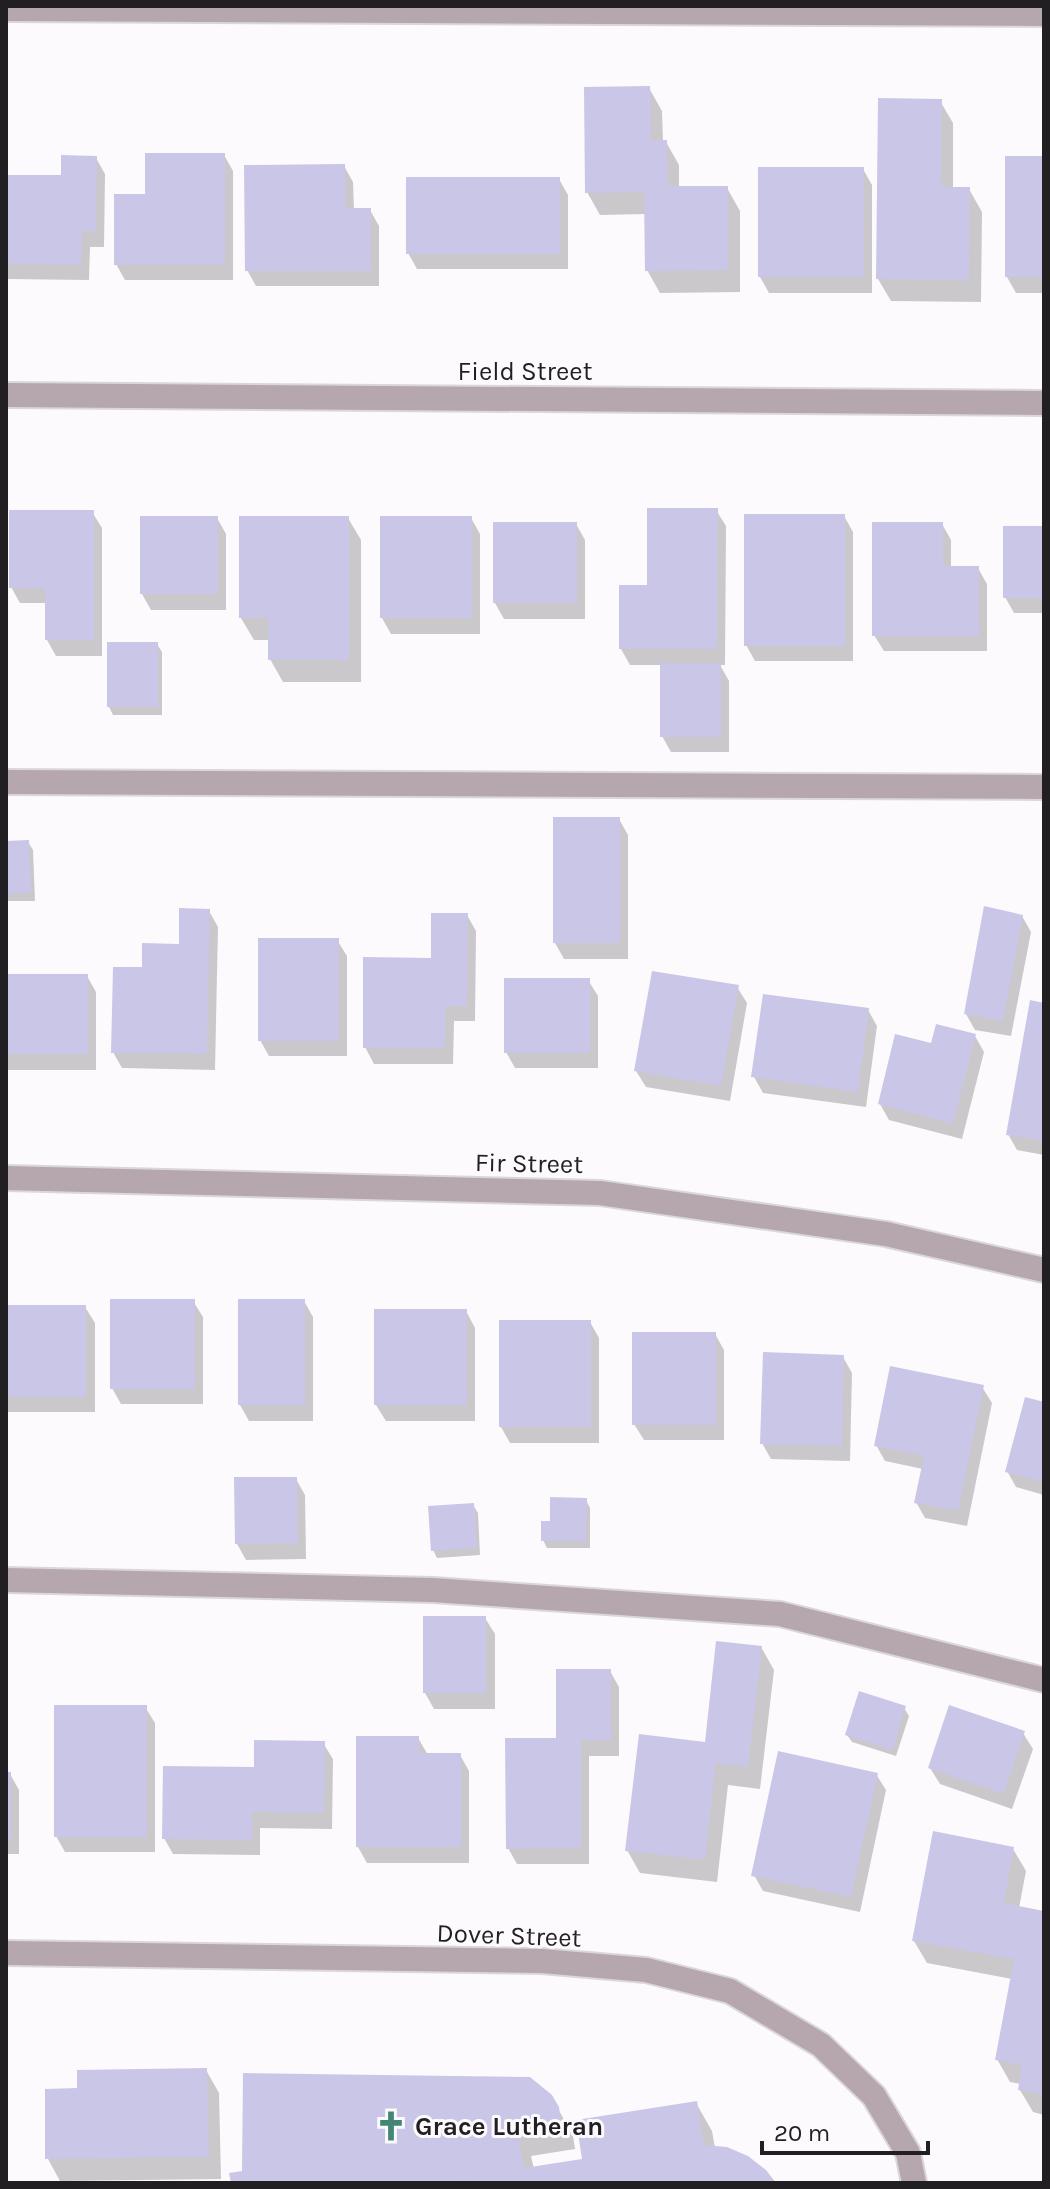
<svg xmlns="http://www.w3.org/2000/svg" width="1050" height="2189" viewBox="0 0 1050 2189" font-family="Karla,sans-serif">
<rect width="100%" height="100%" fill="#fdfafe"/>
<g fill="#0003">
<polygon points="649,88 662,111 663,142 666,142 679,165 679,188 727,188 740,211 740,292 660,293 647,270 646,214 600,215 587,192"/>
<polygon points="940,101 953,123 953,189 969,189 982,212 981,302 891,301 878,279"/>
<polygon points="224,155 233,171 233,280 125,280 116,264 147,196"/>
<polygon points="96,158 105,174 104,247 90,247 89,280 6,279 6,177 63,177"/>
<polygon points="1044,158 1044,293 1016,293 1007,277"/>
<polygon points="344,166 353,182 354,210 370,210 379,226 379,286 256,286 247,270"/>
<polygon points="863,169 872,185 872,293 769,293 760,277"/>
<polygon points="559,179 568,195 568,269 417,269 408,253"/>
<polygon points="716,510 726,526 725,665 720,665 729,681 729,752 671,752 662,736 662,665 630,665 621,649 649,587"/>
<polygon points="92,512 102,528 102,656 56,656 47,640 47,603 20,603 11,587"/>
<polygon points="844,516 853,532 853,661 755,661 746,645"/>
<polygon points="217,518 226,534 226,610 151,610 142,594"/>
<polygon points="348,518 361,540 361,682 283,682 270,659 270,640 254,640 241,618"/>
<polygon points="471,518 480,534 480,634 391,634 382,618"/>
<polygon points="576,524 585,540 585,619 504,619 495,603"/>
<polygon points="942,524 951,540 951,568 978,568 987,584 987,651 884,651 874,635"/>
<polygon points="1044,528 1044,613 1014,613 1005,597"/>
<polygon points="157,644 162,652 162,715 113,715 109,707"/>
<polygon points="619,819 628,835 628,959 564,959 555,943"/>
<polygon points="28,842 33,850 35,901 6,901 6,843"/>
<polygon points="209,911 218,927 215,1070 122,1068 113,1052 144,969 181,946"/>
<polygon points="467,915 476,931 475,1021 454,1021 453,1064 374,1064 365,1047"/>
<polygon points="1022,916 1031,932 1011,1036 975,1030 966,1014"/>
<polygon points="337,940 347,956 347,1056 269,1056 260,1040"/>
<polygon points="6,976 87,976 96,992 96,1070 8,1070 6,1066"/>
<polygon points="588,980 598,996 598,1068 515,1068 506,1052"/>
<polygon points="737,987 747,1003 730,1101 646,1087 636,1071"/>
<polygon points="1044,1005 1044,1155 1017,1150 1008,1134"/>
<polygon points="868,1010 877,1026 866,1107 763,1093 754,1077"/>
<polygon points="975,1036 984,1052 962,1139 889,1120 880,1104 933,1045"/>
<polygon points="193,1301 203,1317 203,1404 121,1404 112,1388"/>
<polygon points="304,1301 313,1317 313,1421 249,1421 240,1405"/>
<polygon points="6,1307 85,1307 95,1323 95,1412 6,1412"/>
<polygon points="466,1311 475,1328 475,1421 386,1421 376,1405"/>
<polygon points="590,1322 599,1338 599,1443 510,1443 501,1427"/>
<polygon points="715,1334 724,1350 724,1440 644,1440 634,1424"/>
<polygon points="843,1357 852,1373 850,1461 771,1459 762,1443"/>
<polygon points="982,1387 992,1403 967,1526 925,1518 916,1502 923,1469 885,1461 876,1445"/>
<polygon points="1044,1404 1044,1495 1016,1487 1007,1471"/>
<polygon points="296,1479 305,1495 306,1559 246,1560 237,1544"/>
<polygon points="586,1500 590,1508 590,1548 547,1548 543,1540 552,1523"/>
<polygon points="473,1505 478,1513 480,1555 437,1558 433,1550"/>
<polygon points="485,1618 495,1634 495,1709 434,1709 425,1693"/>
<polygon points="761,1647 774,1670 760,1789 728,1785 717,1882 640,1873 627,1850 706,1744"/>
<polygon points="610,1671 619,1687 619,1756 589,1756 589,1864 517,1864 508,1848 558,1740"/>
<polygon points="145,1707 155,1723 155,1852 65,1852 56,1836"/>
<polygon points="904,1708 909,1716 896,1756 852,1742 847,1735"/>
<polygon points="1023,1733 1033,1749 1012,1809 940,1784 930,1768"/>
<polygon points="418,1738 428,1755 460,1755 469,1771 469,1863 367,1863 358,1847"/>
<polygon points="323,1743 333,1759 332,1829 260,1828 260,1855 173,1854 164,1838"/>
<polygon points="6,1774 10,1774 19,1790 19,1854 6,1854"/>
<polygon points="876,1774 886,1790 860,1912 763,1891 754,1875"/>
<polygon points="1013,1849 1026,1871 1019,1908 1044,1913 1044,2115 1033,2112 1020,2090 1021,2084 1010,2082 997,2059 1012,1979 927,1963 914,1941"/>
<polygon points="206,2070 219,2093 221,2179 60,2181 48,2159"/>
<polygon points="551,2096 573,2136 575,2149 531,2156 534,2169 585,2161 696,2103 712,2131 715,2148 774,2183 233,2183"/>
</g>
<g fill="#cac6e7">
<polygon points="650,86 651,140 667,140 668,186 728,186 728,270 645,271 644,192 585,193 584,87"/>
<polygon points="878,98 942,99 941,187 970,187 969,280 876,279"/>
<polygon points="145,153 225,153 225,265 114,265 114,194 145,194"/>
<polygon points="61,155 97,156 96,231 82,231 81,265 6,264 6,175 61,175"/>
<rect x="1005" y="156" width="39" height="121"/>
<polygon points="345,164 346,208 371,208 371,271 245,271 244,165"/>
<rect x="758" y="167" width="106" height="110"/>
<rect x="406" y="177" width="154" height="77"/>
<polygon points="647,508 718,508 717,649 619,649 619,585 647,585"/>
<polygon points="9,510 94,510 94,640 45,640 45,588 9,588"/>
<rect x="744" y="514" width="101" height="132"/>
<rect x="140" y="516" width="78" height="78"/>
<polygon points="239,516 349,516 349,660 268,660 268,618 239,618"/>
<rect x="380" y="516" width="92" height="102"/>
<rect x="493" y="522" width="84" height="81"/>
<polygon points="872,522 943,522 943,566 979,566 979,636 872,636"/>
<rect x="1003" y="526" width="41" height="72"/>
<rect x="107" y="642" width="51" height="65"/>
<rect x="660" y="663" width="61" height="74"/>
<rect x="553" y="817" width="67" height="126"/>
<polygon points="29,840 31,893 6,894 6,841"/>
<polygon points="984,906 1023,915 1003,1021 964,1014"/>
<polygon points="179,908 210,909 207,1054 111,1053 113,967 142,967 142,943 179,944"/>
<polygon points="431,913 468,913 467,1006 446,1006 445,1048 363,1048 363,957 431,958"/>
<rect x="258" y="938" width="81" height="103"/>
<polygon points="652,971 739,985 721,1086 634,1071"/>
<rect x="6" y="974" width="82" height="80"/>
<rect x="504" y="978" width="86" height="75"/>
<polygon points="763,994 869,1008 858,1092 751,1077"/>
<polygon points="1030,1000 1044,1003 1044,1141 1006,1135"/>
<polygon points="936,1024 976,1034 953,1124 878,1104 895,1034 931,1043"/>
<rect x="110" y="1299" width="85" height="90"/>
<rect x="238" y="1299" width="67" height="106"/>
<rect x="6" y="1305" width="80" height="92"/>
<rect x="374" y="1309" width="93" height="96"/>
<rect x="499" y="1320" width="92" height="107"/>
<rect x="632" y="1332" width="84" height="93"/>
<polygon points="763,1352 844,1355 842,1446 760,1444"/>
<polygon points="890,1366 984,1385 958,1511 914,1503 924,1456 874,1446"/>
<polygon points="1025,1397 1044,1402 1044,1482 1005,1472"/>
<polygon points="234,1477 297,1477 298,1543 235,1544"/>
<polygon points="550,1497 587,1498 586,1541 541,1541 541,1521 550,1521"/>
<polygon points="474,1503 477,1548 431,1551 428,1506"/>
<rect x="423" y="1616" width="63" height="77"/>
<polygon points="716,1641 762,1646 748,1767 716,1763 705,1860 625,1851 639,1734 705,1742"/>
<polygon points="556,1669 611,1669 611,1740 581,1740 581,1848 506,1849 505,1738 556,1738"/>
<polygon points="859,1691 906,1706 892,1750 845,1735"/>
<rect x="54" y="1705" width="93" height="132"/>
<polygon points="949,1705 1025,1731 1004,1794 928,1768"/>
<polygon points="356,1736 419,1736 419,1753 461,1753 461,1847 356,1847"/>
<polygon points="254,1740 325,1741 324,1813 252,1812 252,1840 162,1839 163,1766 254,1767"/>
<polygon points="778,1751 878,1773 851,1897 751,1876"/>
<rect x="6" y="1772" width="5" height="67"/>
<polygon points="933,1831 1014,1847 1004,1903 1044,1911 1044,2095 1018,2090 1022,2065 995,2060 1014,1959 912,1941"/>
<polygon points="207,2068 209,2157 45,2159 45,2089 77,2088 77,2070"/>
<polygon points="243,2073 530,2077 552,2095 559,2107 561,2122 517,2129 524,2168 582,2159 576,2120 697,2101 704,2145 727,2147 748,2156 766,2170 776,2183 465,2183 465,2180 448,2183 231,2183 229,2173 242,2171"/>
</g>
<g fill="none" stroke-linecap="round" stroke-linejoin="round">
<g stroke="#dad7db" stroke-width="28">
<g id="minor">
<polyline points="6,9 1044,14"/>
<polyline points="6,395 1044,403"/>
<polyline points="6,782 1044,787"/>
<polyline points="6,1178 600,1193 886,1234 1044,1270"/>
<polyline points="6,1580 433,1590 780,1614 1044,1680"/>
<polyline points="6,1953 542,1961 646,1970 730,1991 821,2045 874,2096 908,2153 914,2183"/>
</g>
</g>
<use href="#minor" stroke="#b6a6ad" stroke-width="24"/>
</g>
<defs>
<g id="church-bare" transform="scale(2.4)"><path d="M-1.2-6h2.4v3.5h3.3v2.4h-3.3V6h-2.4V-.1h-3.3v-2.4h3.3Z" fill="#438677" stroke="#fdfafe" stroke-width="2.5" paint-order="stroke"/></g>
</defs>
<g fill-rule="evenodd">
<use href="#church-bare" x="391" y="2126"/>
</g>
<g text-anchor="middle" stroke-width="6" stroke-linejoin="round" paint-order="stroke">
<g font-size="26" fill="#211f22" stroke="#fdfafe">
<text x="525" y="380">Field Street</text>
<text transform="translate(529 1163) rotate(1)" y="9">Fir Street</text>
<text transform="translate(509 1935) rotate(2)" y="9">Dover Street</text>
</g>
<g font-size="26" font-weight="bold" fill="#211f22" stroke="#fdfafe" text-anchor="start">
<text x="415" y="2135">Grace Lutheran</text>
</g>
</g>
<rect width="1050" height="2189" fill="none" stroke="#211f22" stroke-width="16"/>
<path d="M762 2141v12h166v-12" fill="none" stroke="#211f22" stroke-width="4"/>
<text x="774" y="2141" font-size="24" fill="#211f22" stroke="#fdfafe" stroke-width="6" paint-order="stroke">20 m</text>
</svg>
